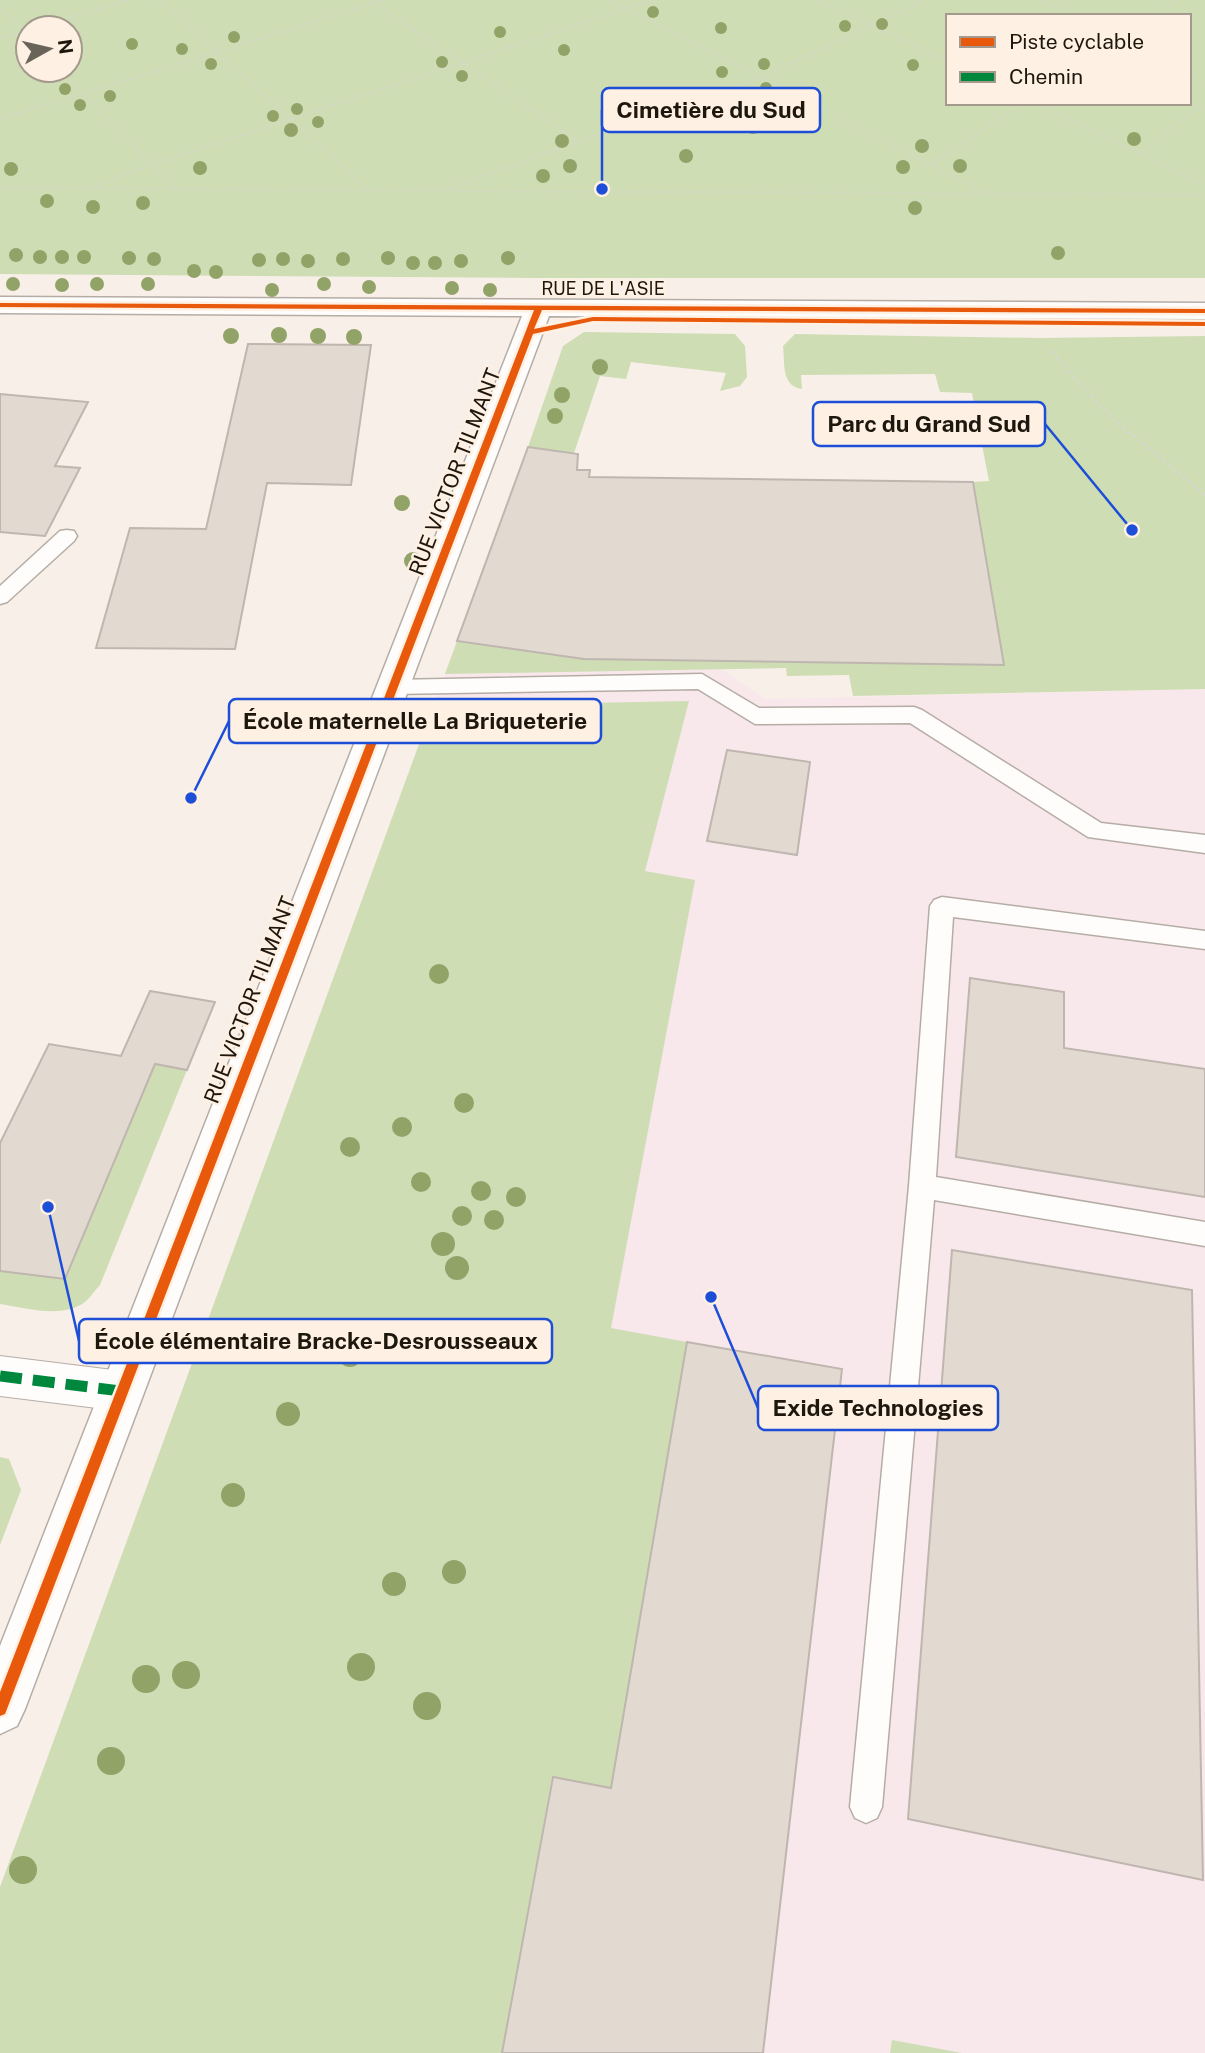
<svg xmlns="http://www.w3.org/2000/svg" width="1205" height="2053" viewBox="0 0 1205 2053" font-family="'Public Sans',sans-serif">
<rect width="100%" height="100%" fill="#f8f0e8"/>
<polygon fill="#f9e8eb" points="722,669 765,699 1205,689 1205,2053 0,2053 0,1887 445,674"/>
<g fill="#ceddb4" fill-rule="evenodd">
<path d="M 0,0 L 1205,0 L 1205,278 L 533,278 L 0,274 ZM 948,16 L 1189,16 L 1189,103 L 948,103 ZM 28,28 L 70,28 L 70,70 L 28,70 Z"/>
<polygon points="584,332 735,334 745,346 747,377 740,386 720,391 726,373 631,362 626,379 600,376 574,453 528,447 563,346"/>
<path d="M 795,334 L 1039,338 L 1205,336 L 1205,689 L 853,696 L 849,675 L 787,676 L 786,668 L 445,674 L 457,641 L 584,659 L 1004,664 L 973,482 L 989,481 L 972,393 L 940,392 L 935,374 L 801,375 L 802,389 C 781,386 785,364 783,346 Z"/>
<polygon points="689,701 645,871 695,880 611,1328 687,1342 611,1788 552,1777 502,2053 0,2053 0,1887 433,706"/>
<path d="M 155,1064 L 187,1070 L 100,1285 C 95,1290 90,1298 85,1302 C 62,1319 26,1308 0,1304 L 0,1271 L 65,1279 Z"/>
<polygon points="0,1457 9,1459 21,1490 0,1545"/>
<polygon points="892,2040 962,2053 890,2053"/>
</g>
<g fill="#e2d9d1" stroke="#bfb6af" stroke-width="2">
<polygon points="248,344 371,345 351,485 267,483 235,649 96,648 130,528 206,529"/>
<polygon points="0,394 88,402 55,466 80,468 45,536 0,532"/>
<polygon points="528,447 578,454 577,470 590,470 589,477 973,482 1004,665 584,659 457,641"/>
<polygon points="727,750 810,762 797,855 707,841"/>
<polygon points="970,978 1064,992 1064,1048 1205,1069 1205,1197 956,1157"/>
<polygon points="150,991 215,1002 187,1070 155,1064 65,1279 0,1271 0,1143 49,1044 121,1056"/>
<polygon points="952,1250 1192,1290 1203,1880 908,1819"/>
<polygon points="687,1342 842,1369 763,2053 502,2053 553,1777 611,1788"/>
</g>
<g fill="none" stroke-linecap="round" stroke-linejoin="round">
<g stroke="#b5ada5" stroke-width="3">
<g id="service">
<polygon points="67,530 74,531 77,536 74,541 7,602 0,604 0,586 60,531"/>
<polygon points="702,674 759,708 914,707 922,710 1101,823 1205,835 1205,853 1088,837 910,723 755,724 698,689 392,694 385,692 381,687 385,682 392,680"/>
<polygon points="942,897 1205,931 1205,949 953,917 936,1177 1205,1222 1205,1246 934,1200 882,1807 877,1818 866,1823 855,1818 850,1807 909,1186 930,906 934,900"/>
</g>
</g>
<g stroke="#b5ada5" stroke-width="2">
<polygon id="pedestrian" points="0,1356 121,1371 136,1377 142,1391 136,1405 121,1411 0,1396"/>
</g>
<g stroke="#b5ada5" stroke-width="3">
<polygon id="minor" points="0,297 1205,303 1205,319 549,316 25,1709 17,1726 0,1734 0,1646 522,316 0,313"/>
</g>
<g stroke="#d9d6d4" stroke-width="2.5" stroke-dasharray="1 3.5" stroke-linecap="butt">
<polyline points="160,0 367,189"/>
<polyline points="370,0 578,141"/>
<polyline points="611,0 987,193"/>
<polyline points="819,0 948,61"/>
<polyline points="1043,0 1080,16"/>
<polyline points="0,8 28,36"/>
<polyline points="1154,16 1177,0"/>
<polyline points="36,28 131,0"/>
<polyline points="0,38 28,30"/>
<polyline points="61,70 175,189"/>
<polyline points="1189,77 1205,84"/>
<polyline points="1035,103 1205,185"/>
<polyline points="0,119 385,0"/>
<polyline points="1142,153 1205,102"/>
<polyline points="931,165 1022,103"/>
<polyline points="92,187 151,165 653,0"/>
<polyline points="0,188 1205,195"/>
<polyline points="448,188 762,77 925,0"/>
<polyline points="1047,347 1053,354"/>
</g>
<polyline stroke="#d9d6d4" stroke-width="3.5" stroke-dasharray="2 4.5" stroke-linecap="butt" points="1052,352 1108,414 1205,495"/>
<use href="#service" fill="#fefdfc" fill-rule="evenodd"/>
<use href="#pedestrian" fill="#fefdfc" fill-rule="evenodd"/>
<use href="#minor" fill="#fefdfc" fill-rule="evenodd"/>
<polyline stroke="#00873e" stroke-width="11" stroke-dasharray="22 11" stroke-linecap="butt" points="0,1376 121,1391"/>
<g stroke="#fef0e2" stroke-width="5">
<polygon id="cycleway" points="0,303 1205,309 1205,313 542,310 534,329 593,317 1205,322 1205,326 593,321 533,334 7,1709 5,1714 0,1716 0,1692 534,310 0,307"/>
</g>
<use href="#cycleway" fill="#e8590c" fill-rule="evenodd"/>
</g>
<g fill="#92a368">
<circle cx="653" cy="12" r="6"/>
<circle cx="882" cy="24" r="6"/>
<circle cx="845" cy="26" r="6"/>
<circle cx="721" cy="28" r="6"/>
<circle cx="500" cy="32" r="6"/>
<circle cx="234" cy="37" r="6"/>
<circle cx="132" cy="44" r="6"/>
<circle cx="182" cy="49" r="6"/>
<circle cx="564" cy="50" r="6"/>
<circle cx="442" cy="62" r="6"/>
<circle cx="211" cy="64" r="6"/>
<circle cx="764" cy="64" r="6"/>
<circle cx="913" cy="65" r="6"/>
<circle cx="722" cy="72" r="6"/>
<circle cx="462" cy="76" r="6"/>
<circle cx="766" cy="88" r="6"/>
<circle cx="65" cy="89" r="6"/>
<circle cx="110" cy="96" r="6"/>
<circle cx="80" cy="105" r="6"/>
<circle cx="297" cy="109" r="6"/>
<circle cx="273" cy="116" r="6"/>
<circle cx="318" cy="122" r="6"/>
<circle cx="753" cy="127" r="7"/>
<circle cx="291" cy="130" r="7"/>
<circle cx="1134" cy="139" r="7"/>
<circle cx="562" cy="141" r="7"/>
<circle cx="922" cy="146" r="7"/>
<circle cx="686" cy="156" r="7"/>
<circle cx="570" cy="166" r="7"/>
<circle cx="960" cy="166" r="7"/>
<circle cx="903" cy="167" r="7"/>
<circle cx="200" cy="168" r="7"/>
<circle cx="11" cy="169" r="7"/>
<circle cx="543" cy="176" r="7"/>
<circle cx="47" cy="201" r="7"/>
<circle cx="143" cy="203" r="7"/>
<circle cx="93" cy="207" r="7"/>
<circle cx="915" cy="208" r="7"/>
<circle cx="1058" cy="253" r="7"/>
<circle cx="16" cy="255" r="7"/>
<circle cx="40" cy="257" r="7"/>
<circle cx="62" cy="257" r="7"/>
<circle cx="84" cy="257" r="7"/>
<circle cx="129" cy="258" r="7"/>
<circle cx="388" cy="258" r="7"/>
<circle cx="508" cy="258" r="7"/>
<circle cx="154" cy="259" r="7"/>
<circle cx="283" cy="259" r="7"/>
<circle cx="343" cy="259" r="7"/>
<circle cx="259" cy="260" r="7"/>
<circle cx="308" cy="261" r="7"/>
<circle cx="461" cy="261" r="7"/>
<circle cx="413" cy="263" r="7"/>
<circle cx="435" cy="263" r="7"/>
<circle cx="194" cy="271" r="7"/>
<circle cx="216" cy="272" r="7"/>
<circle cx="13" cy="284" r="7"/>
<circle cx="97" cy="284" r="7"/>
<circle cx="148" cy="284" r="7"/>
<circle cx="324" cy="284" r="7"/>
<circle cx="62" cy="285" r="7"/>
<circle cx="369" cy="287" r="7"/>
<circle cx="452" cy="288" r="7"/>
<circle cx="272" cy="290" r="7"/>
<circle cx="490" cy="290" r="7"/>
<circle cx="279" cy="335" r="8"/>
<circle cx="231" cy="336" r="8"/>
<circle cx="318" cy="336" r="8"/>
<circle cx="354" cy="337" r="8"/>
<circle cx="600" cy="367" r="8"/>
<circle cx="562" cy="395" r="8"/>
<circle cx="555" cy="416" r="8"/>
<circle cx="402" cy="503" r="8"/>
<circle cx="413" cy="561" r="9"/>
<circle cx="439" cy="974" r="10"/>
<circle cx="464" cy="1103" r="10"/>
<circle cx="402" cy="1127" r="10"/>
<circle cx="350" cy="1147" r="10"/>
<circle cx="421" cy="1182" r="10"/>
<circle cx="481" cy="1191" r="10"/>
<circle cx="516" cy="1197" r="10"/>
<circle cx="462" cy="1216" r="10"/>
<circle cx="494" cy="1220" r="10"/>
<circle cx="443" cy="1244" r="12"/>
<circle cx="457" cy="1268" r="12"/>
<circle cx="350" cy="1355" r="12"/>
<circle cx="288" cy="1414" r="12"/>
<circle cx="233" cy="1495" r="12"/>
<circle cx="454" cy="1572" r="12"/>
<circle cx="394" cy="1584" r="12"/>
<circle cx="361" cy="1667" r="14"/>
<circle cx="186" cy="1675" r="14"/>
<circle cx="146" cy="1679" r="14"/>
<circle cx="427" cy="1706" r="14"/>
<circle cx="111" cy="1761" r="14"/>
<circle cx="23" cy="1870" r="14"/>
</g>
<g text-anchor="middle" stroke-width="5" stroke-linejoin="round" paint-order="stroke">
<g font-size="18" fill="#1e170e" stroke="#fef0e2">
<text x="603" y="295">RUE DE L'ASIE</text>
</g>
<g font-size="21" fill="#1e170e" stroke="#fef0e2">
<text transform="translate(455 472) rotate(-69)" y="7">RUE VICTOR TILMANT</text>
<text transform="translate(250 1000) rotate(-69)" y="7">RUE VICTOR TILMANT</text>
</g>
</g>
<path fill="none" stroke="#1d4ed8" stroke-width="2.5" d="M602 189L602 110M1132 530L1045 424M191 798L229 721M48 1207L79 1341M711 1297L758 1408"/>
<g fill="#1d4ed8" stroke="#fef0e2" stroke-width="2.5">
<circle cx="602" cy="189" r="7"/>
<circle cx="1132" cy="530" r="7"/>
<circle cx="191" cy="798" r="7"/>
<circle cx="48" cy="1207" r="7"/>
<circle cx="711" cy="1297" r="7"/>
</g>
<g fill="#fef0e2" stroke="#1d4ed8" stroke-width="2.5">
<rect x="602" y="88" width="218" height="44" rx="7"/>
<rect x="813" y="402" width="232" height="44" rx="7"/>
<rect x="229" y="699" width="372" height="44" rx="7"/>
<rect x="79" y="1319" width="473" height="44" rx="7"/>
<rect x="758" y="1386" width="240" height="44" rx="7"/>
</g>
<g font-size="23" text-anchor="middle" font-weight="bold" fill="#1e170e">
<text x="711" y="118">Cimetière du Sud</text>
<text x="929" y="432">Parc du Grand Sud</text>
<text x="415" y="729">École maternelle La Briqueterie</text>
<text x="316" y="1349">École élémentaire Bracke-Desrousseaux</text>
<text x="878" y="1416">Exide Technologies</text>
</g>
<rect x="946" y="14" width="245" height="91" fill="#fef0e2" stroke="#a4998d" stroke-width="2"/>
<rect x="960" y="37" width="35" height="10" fill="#e8590c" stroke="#a4998d" stroke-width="2"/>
<text x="1009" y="49" font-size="21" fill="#1e170e">Piste cyclable</text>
<rect x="960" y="72" width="35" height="10" fill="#00873e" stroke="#a4998d" stroke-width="2"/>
<text x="1009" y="84" font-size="21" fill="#1e170e">Chemin</text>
<g transform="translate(49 49) rotate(82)"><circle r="33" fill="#fef0e2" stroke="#a4998d" stroke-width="2"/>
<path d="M0-5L12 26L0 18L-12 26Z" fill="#6a635a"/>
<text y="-10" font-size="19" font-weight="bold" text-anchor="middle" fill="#1e170e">N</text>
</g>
</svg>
